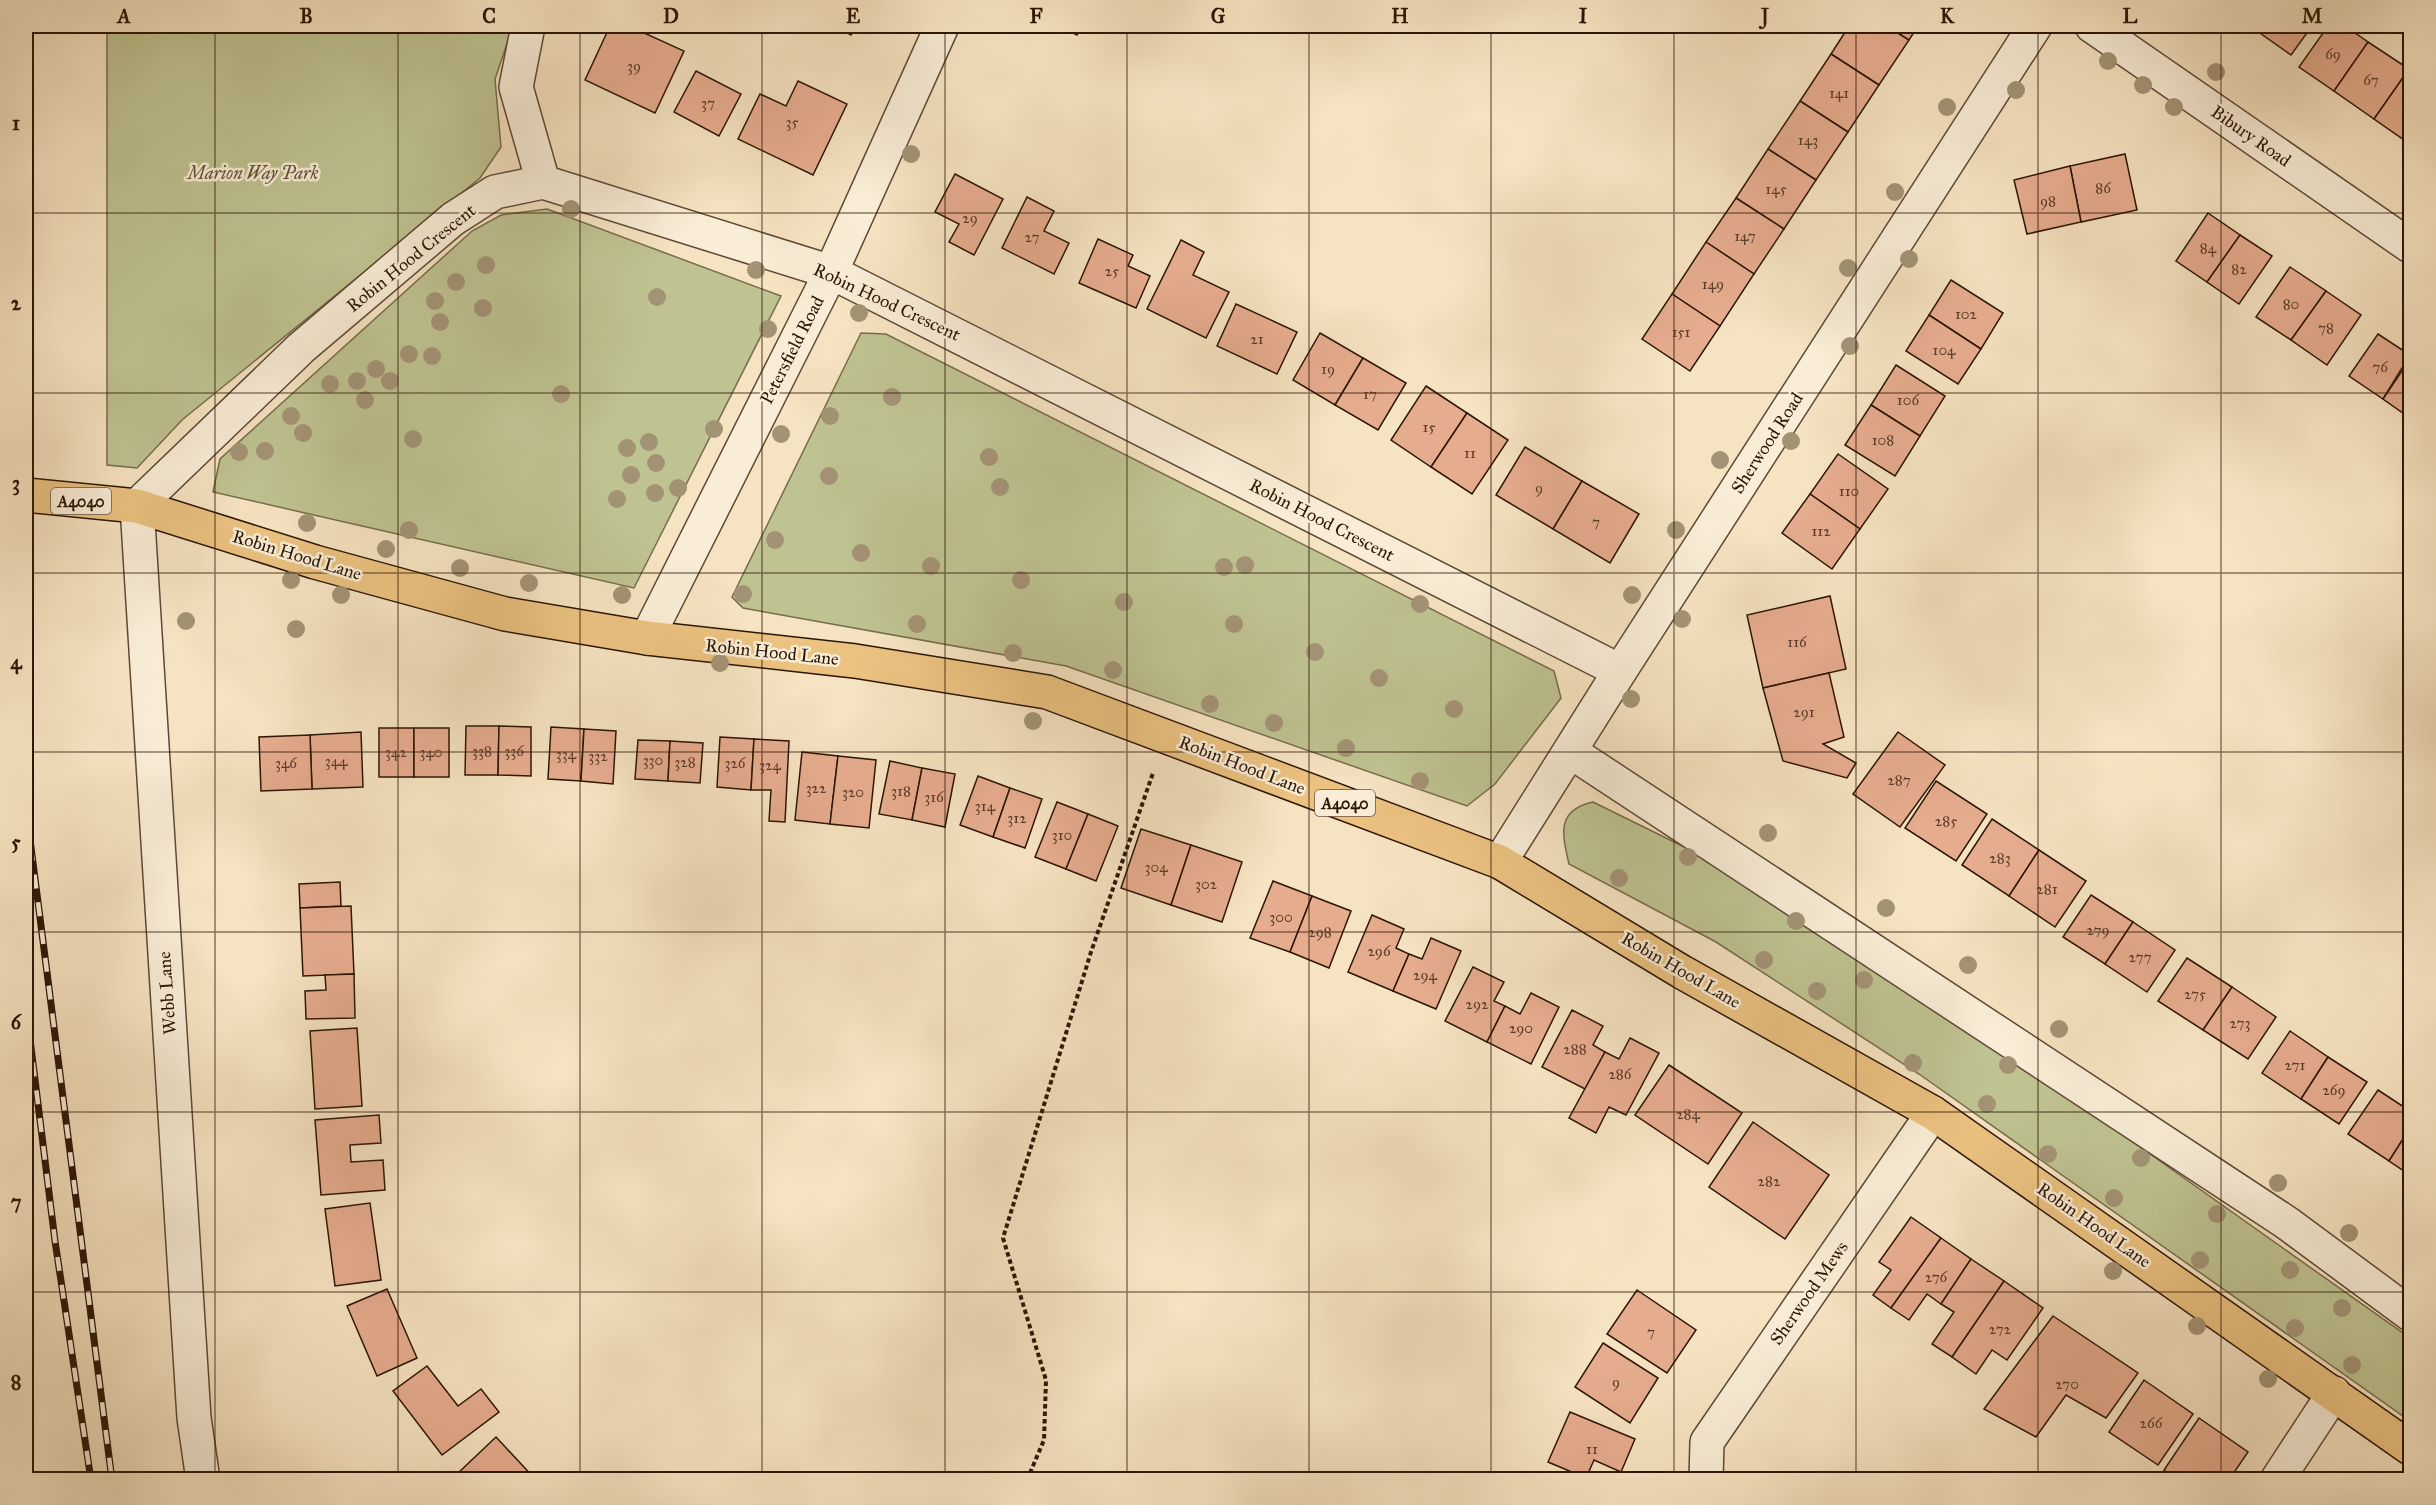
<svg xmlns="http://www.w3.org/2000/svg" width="2436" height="1505" viewBox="0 0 2436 1505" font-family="'IM FELL Great Primer',serif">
<rect width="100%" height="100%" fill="#f6e3c1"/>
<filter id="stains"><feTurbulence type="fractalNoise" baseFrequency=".00333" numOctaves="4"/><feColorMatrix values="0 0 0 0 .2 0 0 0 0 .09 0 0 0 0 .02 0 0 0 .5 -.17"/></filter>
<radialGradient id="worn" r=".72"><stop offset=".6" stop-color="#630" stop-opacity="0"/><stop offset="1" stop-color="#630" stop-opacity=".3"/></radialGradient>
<g fill="#bfc391" stroke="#766c4c" stroke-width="1.5">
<polygon points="107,26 513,26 495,79 501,147 480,178 182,420 137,468 107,465"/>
<polygon points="547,209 781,296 634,588 213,492 220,459 472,231 501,215"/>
<polygon points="861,333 886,334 1554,671 1561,698 1495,784 1467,806 1066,666 743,608 732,597"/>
<path d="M 1593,802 L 1725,867 L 1982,1035 L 2410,1338 L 2410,1421 L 1919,1074 L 1716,942 L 1569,864 C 1562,834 1556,810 1593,802 Z"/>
</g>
<g fill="#e6ac8e" stroke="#2c1506" stroke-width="1.5">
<polygon points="610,26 629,26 684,51 655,113 585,80"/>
<polygon points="834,26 856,26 851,35"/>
<polygon points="1059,26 1082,26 1077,35"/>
<polygon points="1849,26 1887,26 1909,40 1879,85 1831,54"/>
<polygon points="1887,26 1918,26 1909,40"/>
<polygon points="2250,26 2312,26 2291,55"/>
<polygon points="2328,26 2345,26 2368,42 2334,91 2299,67"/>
<polygon points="2368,42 2409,69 2374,119 2334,91"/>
<polygon points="1831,54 1879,85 1848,132 1800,101"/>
<polygon points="2409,69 2410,71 2410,144 2374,119"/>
<polygon points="696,71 741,94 719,136 674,112"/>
<polygon points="798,81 847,104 813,175 738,139 760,94 786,106"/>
<polygon points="1800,101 1848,132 1816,180 1768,149"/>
<polygon points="1768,149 1816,180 1784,229 1736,198"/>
<polygon points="2125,154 2137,210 2081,222 2070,166"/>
<polygon points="2070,166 2081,222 2027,234 2014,180"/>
<polygon points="955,174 1003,199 974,255 949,242 959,224 935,212"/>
<polygon points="1027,197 1054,211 1044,231 1069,243 1054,274 1002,248"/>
<polygon points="1736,198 1784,229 1754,274 1706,242"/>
<polygon points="2208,213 2240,235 2207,282 2176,261"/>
<polygon points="2240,235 2272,256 2239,304 2207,282"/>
<polygon points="1098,239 1133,255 1128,266 1150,276 1136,308 1079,283"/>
<polygon points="1181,240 1204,252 1193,275 1229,292 1206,338 1147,309"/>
<polygon points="1706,242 1754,274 1720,326 1672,294"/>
<polygon points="2290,267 2326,291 2291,340 2256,317"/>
<polygon points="1951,280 2003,313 1981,349 1929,315"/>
<polygon points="2326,291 2361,315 2327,365 2291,340"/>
<polygon points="1672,294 1720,326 1690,371 1642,339"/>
<polygon points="1236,304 1297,332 1277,374 1217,346"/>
<polygon points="1929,315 1981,349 1958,384 1906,351"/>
<polygon points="1320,333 1363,358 1335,405 1293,380"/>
<polygon points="2378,334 2410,355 2383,399 2349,376"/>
<polygon points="1363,358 1406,383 1378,430 1335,405"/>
<polygon points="2410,359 2410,418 2383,399"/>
<polygon points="1896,365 1945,396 1920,436 1871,405"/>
<polygon points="1426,386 1467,413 1431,467 1391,440"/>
<polygon points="1871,405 1920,436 1895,476 1845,445"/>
<polygon points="1467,413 1508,440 1472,494 1431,467"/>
<polygon points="1525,447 1582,481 1553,529 1496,495"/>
<polygon points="1838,454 1888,489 1860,529 1810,494"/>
<polygon points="1582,481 1639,514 1610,563 1553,529"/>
<polygon points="1810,494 1860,529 1832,569 1782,533"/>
<polygon points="1830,596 1846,669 1763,688 1747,615"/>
<polygon points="1829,673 1844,737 1823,744 1856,763 1847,778 1783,761 1763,688"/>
<polygon points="466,726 499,726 498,775 465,775"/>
<polygon points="499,726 531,727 531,776 498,775"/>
<polygon points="551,727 584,729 581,781 548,779"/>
<rect x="379" y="728" width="35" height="49"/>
<rect x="414" y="728" width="35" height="49"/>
<polygon points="584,729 616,731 613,784 581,781"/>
<polygon points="361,732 363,787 312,789 310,735"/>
<polygon points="1898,732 1945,765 1900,827 1853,794"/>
<polygon points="310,735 312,789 261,791 259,737"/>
<polygon points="720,737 754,739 751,790 717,787"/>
<polygon points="754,739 789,741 785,822 769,821 771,790 751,790"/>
<polygon points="638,740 670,741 668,781 635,779"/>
<polygon points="670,741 703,743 700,783 668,781"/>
<polygon points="802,752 838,756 830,824 795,820"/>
<polygon points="838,756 876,760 869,828 830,824"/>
<polygon points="890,761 922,768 912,820 879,814"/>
<polygon points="922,768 955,774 945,827 912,820"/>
<polygon points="978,776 1010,788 993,837 960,825"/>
<polygon points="1936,781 1987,814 1956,861 1905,828"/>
<polygon points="1010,788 1042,799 1025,848 993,837"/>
<polygon points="1057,802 1088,814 1066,869 1035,857"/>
<polygon points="1088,814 1118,826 1096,881 1066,869"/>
<polygon points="1992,819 2039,850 2009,896 1962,865"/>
<polygon points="1141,829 1191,845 1171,905 1121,888"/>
<polygon points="1191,845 1242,862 1222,922 1171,905"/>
<polygon points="2039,850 2086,881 2055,927 2009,896"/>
<polygon points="1273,881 1312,896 1290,952 1250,938"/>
<polygon points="340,882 341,906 300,908 299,884"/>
<polygon points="2091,895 2133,922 2105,964 2063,937"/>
<polygon points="1312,896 1351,911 1329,968 1290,952"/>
<polygon points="351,906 354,974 303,976 300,908"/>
<polygon points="1372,915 1404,929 1396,948 1409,954 1393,991 1348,972"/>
<polygon points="2133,922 2175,950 2147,992 2105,964"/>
<polygon points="1431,938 1461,951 1436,1009 1393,991 1409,954 1422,959"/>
<polygon points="2187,958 2232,987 2203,1030 2158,1001"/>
<polygon points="1473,967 1504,982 1494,1001 1505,1006 1487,1042 1445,1021"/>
<polygon points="354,974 355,1018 306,1019 305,991 326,990 325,975"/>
<polygon points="2232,987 2276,1017 2248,1059 2203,1030"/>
<polygon points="1531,993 1559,1007 1531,1064 1487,1042 1505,1006 1520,1014"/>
<polygon points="1572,1010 1603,1026 1593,1045 1605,1052 1585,1089 1542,1067"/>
<polygon points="357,1028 362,1106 315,1109 310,1031"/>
<polygon points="2290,1031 2328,1057 2301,1099 2262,1073"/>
<polygon points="1630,1038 1659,1053 1626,1115 1609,1107 1596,1133 1569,1118 1605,1052 1619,1059"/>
<polygon points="2328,1057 2367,1082 2339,1124 2301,1099"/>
<polygon points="1669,1065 1742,1113 1708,1164 1635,1115"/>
<polygon points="2378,1090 2410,1111 2410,1128 2389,1161 2348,1134"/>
<polygon points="379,1115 381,1143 350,1145 351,1162 383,1160 385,1190 321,1195 315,1120"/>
<polygon points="1753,1122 1829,1175 1785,1239 1709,1187"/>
<polygon points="2410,1128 2410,1175 2389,1161"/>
<polygon points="370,1203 381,1280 335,1286 325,1209"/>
<polygon points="1911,1217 1941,1238 1891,1308 1873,1295 1891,1270 1879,1262"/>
<polygon points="1941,1238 1971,1259 1941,1304 1927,1294 1909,1320 1891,1308"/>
<polygon points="1971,1259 2004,1281 1952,1357 1932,1344 1954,1312 1941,1304"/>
<polygon points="2004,1281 2043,1308 2007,1360 1992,1350 1976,1374 1952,1357"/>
<polygon points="387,1289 417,1358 377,1376 347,1306"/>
<polygon points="1637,1290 1696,1330 1667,1373 1607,1334"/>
<polygon points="2053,1316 2138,1373 2106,1418 2066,1395 2036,1437 1984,1409"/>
<polygon points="1603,1343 1658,1378 1630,1423 1575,1387"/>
<polygon points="427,1366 458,1406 481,1389 499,1412 442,1455 393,1391"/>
<polygon points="2144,1380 2193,1414 2158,1465 2109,1432"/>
<polygon points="1570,1412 1635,1439 1621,1472 1594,1460 1586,1478 1548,1462"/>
<polygon points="2199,1418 2248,1452 2229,1480 2178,1480 2164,1470"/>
<polygon points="496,1437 536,1480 463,1480 457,1474"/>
</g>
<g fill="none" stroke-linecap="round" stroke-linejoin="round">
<g stroke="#5e4835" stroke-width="36">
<g id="street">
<polyline points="528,26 516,87 543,182"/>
<polyline points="2092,26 2410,246"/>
<polyline points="647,638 831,272 942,26"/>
<polyline points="1571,752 2287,1223 2410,1314"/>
<polyline points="1500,862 1620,671 2035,26"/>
<polyline points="203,1480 194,1418 137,506 301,348 453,219 495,192 543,182 831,272 1620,671"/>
<polyline points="1706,1480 1707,1442 1933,1113"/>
<polyline points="2277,1480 2334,1393"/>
</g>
</g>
<g stroke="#2c1506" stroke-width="36">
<polyline id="primary" points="26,495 137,506 315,562 505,614 647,638 855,661 1047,692 1500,862 1682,972 1933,1113 2410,1448"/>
</g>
<polyline stroke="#2c1506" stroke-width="4" stroke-dasharray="4.5 3" stroke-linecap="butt" points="1027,1480 1044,1440 1046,1380 1003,1238 1091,952 1153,773"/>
<use href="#street" stroke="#f9edd7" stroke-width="33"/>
<use href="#primary" stroke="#ebc280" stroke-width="33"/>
<g stroke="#2c1506" stroke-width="7">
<g id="rail">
<polyline points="26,763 28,824 112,1480"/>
<polyline points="26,1007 55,1241 91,1480"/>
</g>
</g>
<use href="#rail" stroke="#f9edd7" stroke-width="4.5" stroke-dasharray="14" stroke-linecap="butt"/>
</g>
<g fill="#a39375">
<circle cx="2108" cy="61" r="9"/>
<circle cx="2216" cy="72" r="9"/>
<circle cx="2143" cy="85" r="9"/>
<circle cx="2016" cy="90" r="9"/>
<circle cx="1947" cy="107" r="9"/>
<circle cx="2174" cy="107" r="9"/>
<circle cx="911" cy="154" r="9"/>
<circle cx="1895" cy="192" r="9"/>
<circle cx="571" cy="209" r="9"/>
<circle cx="1909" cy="259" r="9"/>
<circle cx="486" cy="265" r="9"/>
<circle cx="1848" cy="268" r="9"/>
<circle cx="756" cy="270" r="9"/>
<circle cx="456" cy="282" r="9"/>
<circle cx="657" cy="297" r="9"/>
<circle cx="435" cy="301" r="9"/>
<circle cx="483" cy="308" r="9"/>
<circle cx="859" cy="313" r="9"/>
<circle cx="440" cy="322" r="9"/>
<circle cx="768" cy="329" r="9"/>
<circle cx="1850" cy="346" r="9"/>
<circle cx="409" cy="354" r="9"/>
<circle cx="432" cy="356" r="9"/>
<circle cx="376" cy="369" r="9"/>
<circle cx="357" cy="381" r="9"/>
<circle cx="390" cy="381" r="9"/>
<circle cx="330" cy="384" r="9"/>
<circle cx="561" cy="394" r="9"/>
<circle cx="892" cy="397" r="9"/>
<circle cx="365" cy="400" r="9"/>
<circle cx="291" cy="416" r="9"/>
<circle cx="830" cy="416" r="9"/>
<circle cx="714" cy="429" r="9"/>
<circle cx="303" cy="433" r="9"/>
<circle cx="781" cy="434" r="9"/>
<circle cx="413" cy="439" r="9"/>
<circle cx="1791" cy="441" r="9"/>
<circle cx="649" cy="442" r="9"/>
<circle cx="627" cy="448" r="9"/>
<circle cx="265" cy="451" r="9"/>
<circle cx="239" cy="452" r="9"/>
<circle cx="989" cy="457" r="9"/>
<circle cx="1720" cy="460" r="9"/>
<circle cx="656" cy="463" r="9"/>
<circle cx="631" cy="475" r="9"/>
<circle cx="829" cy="476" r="9"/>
<circle cx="1000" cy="487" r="9"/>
<circle cx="678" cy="488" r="9"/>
<circle cx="655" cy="493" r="9"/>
<circle cx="617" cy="499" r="9"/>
<circle cx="307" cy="523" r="9"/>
<circle cx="409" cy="530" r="9"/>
<circle cx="1676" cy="530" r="9"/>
<circle cx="775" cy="540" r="9"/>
<circle cx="386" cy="549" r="9"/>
<circle cx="861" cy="553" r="9"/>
<circle cx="1245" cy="565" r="9"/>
<circle cx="931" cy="566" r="9"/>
<circle cx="1224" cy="567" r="9"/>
<circle cx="460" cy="568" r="9"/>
<circle cx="291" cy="580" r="9"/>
<circle cx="1021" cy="580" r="9"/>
<circle cx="529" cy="583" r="9"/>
<circle cx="743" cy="594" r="9"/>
<circle cx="341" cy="595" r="9"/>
<circle cx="622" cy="595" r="9"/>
<circle cx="1632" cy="595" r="9"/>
<circle cx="1124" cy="602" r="9"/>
<circle cx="1420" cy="604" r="9"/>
<circle cx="1682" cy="619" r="9"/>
<circle cx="186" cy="621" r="9"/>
<circle cx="917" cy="624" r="9"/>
<circle cx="1234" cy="624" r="9"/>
<circle cx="296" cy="629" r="9"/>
<circle cx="1315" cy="652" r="9"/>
<circle cx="1013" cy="653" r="9"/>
<circle cx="720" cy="663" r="9"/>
<circle cx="1113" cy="670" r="9"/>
<circle cx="1379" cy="678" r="9"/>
<circle cx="1631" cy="699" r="9"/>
<circle cx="1210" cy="704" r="9"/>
<circle cx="1454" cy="709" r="9"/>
<circle cx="1033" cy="721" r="9"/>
<circle cx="1274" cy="723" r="9"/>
<circle cx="1346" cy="748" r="9"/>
<circle cx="1420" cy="781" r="9"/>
<circle cx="1768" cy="833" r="9"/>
<circle cx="1688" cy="857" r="9"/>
<circle cx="1619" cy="878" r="9"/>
<circle cx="1886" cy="908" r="9"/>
<circle cx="1796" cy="921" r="9"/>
<circle cx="1764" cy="960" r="9"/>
<circle cx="1968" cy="965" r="9"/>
<circle cx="1864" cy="980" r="9"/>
<circle cx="1817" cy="991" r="9"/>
<circle cx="2059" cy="1029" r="9"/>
<circle cx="1913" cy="1063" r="9"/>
<circle cx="2008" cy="1065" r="9"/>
<circle cx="1987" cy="1104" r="9"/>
<circle cx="2048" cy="1154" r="9"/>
<circle cx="2141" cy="1158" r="9"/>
<circle cx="2278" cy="1183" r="9"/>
<circle cx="2114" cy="1198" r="9"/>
<circle cx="2217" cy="1214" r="9"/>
<circle cx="2349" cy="1233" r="9"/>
<circle cx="2200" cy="1260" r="9"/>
<circle cx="2290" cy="1270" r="9"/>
<circle cx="2113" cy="1271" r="9"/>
<circle cx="2342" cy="1308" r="9"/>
<circle cx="2197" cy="1326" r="9"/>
<circle cx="2295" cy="1328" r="9"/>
<circle cx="2352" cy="1365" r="9"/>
<circle cx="2268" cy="1379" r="9"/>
</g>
<path fill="none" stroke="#2c1506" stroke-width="1.5" stroke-opacity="0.55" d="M 215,26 L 215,1480M 398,26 L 398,1480M 580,26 L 580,1480M 762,26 L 762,1480M 945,26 L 945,1480M 1127,26 L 1127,1480M 1309,26 L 1309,1480M 1491,26 L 1491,1480M 1674,26 L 1674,1480M 1856,26 L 1856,1480M 2038,26 L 2038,1480M 2221,26 L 2221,1480M 26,213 L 2410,213M 26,393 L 2410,393M 26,573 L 2410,573M 26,752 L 2410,752M 26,932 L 2410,932M 26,1112 L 2410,1112M 26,1292 L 2410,1292"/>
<g text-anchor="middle" stroke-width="5" stroke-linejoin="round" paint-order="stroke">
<g font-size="15" fill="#5a3b28">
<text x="2333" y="59">69</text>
<text x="634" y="71">39</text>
<text x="2371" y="85">67</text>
<text x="1839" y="98">141</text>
<text x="708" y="108">37</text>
<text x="792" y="127">35</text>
<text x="1808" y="145">143</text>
<text x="2103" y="193">86</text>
<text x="1776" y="194">145</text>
<text x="2048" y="206">98</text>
<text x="970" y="223">29</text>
<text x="1745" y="241">147</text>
<text x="1032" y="242">27</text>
<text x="2208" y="253">84</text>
<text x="2239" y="274">82</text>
<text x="1112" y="276">25</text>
<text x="1713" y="289">149</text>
<text x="2291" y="309">80</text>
<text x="1966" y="319">102</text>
<text x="2326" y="333">78</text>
<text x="1681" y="337">151</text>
<text x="1257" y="344">21</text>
<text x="1944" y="355">104</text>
<text x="2380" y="372">76</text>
<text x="1328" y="374">19</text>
<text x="1370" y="399">17</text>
<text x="1908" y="405">106</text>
<text x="1429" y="432">15</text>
<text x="1883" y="445">108</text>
<text x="1470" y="458">11</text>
<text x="1539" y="493">9</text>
<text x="1849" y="496">110</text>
<text x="1596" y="527">7</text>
<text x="1821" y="536">112</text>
<text x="1797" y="647">116</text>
<text x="1804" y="717">291</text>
<text x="482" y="756">338</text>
<text x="514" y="756">336</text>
<text x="396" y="757">342</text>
<text x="431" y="757">340</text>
<text x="566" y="759">334</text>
<text x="598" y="761">332</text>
<text x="653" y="765">330</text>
<text x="336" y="766">344</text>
<text x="685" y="767">328</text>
<text x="286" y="768">346</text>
<text x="735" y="768">326</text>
<text x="770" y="770">324</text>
<text x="1899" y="785">287</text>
<text x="816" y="793">322</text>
<text x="901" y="796">318</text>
<text x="853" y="797">320</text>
<text x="934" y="802">316</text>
<text x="985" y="811">314</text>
<text x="1017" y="823">312</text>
<text x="1946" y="826">285</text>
<text x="1062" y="840">310</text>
<text x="2000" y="863">283</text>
<text x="1156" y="872">304</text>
<text x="1206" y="889">302</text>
<text x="2047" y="894">281</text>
<text x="1281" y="922">300</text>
<text x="2098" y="935">279</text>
<text x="1320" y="937">298</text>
<text x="1379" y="956">296</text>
<text x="2140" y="962">277</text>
<text x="1425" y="980">294</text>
<text x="2195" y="999">275</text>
<text x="1477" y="1009">292</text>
<text x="2240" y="1028">273</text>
<text x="1521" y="1033">290</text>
<text x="1575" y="1054">288</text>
<text x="2295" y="1070">271</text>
<text x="1620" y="1079">286</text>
<text x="2334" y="1095">269</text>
<text x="1688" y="1119">284</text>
<text x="1769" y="1186">282</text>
<text x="1936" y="1282">276</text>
<text x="2000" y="1334">272</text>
<text x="1651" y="1337">7</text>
<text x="1616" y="1387">9</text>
<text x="2067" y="1389">270</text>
<text x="2151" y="1428">266</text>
<text x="1592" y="1454">11</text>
</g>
<g fill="#f9edd7" stroke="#6a5645" stroke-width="1.5">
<rect x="51" y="488" width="60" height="26" rx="4.5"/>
<rect x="1315" y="790" width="60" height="26" rx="4.5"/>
</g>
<g font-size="16" font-weight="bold" fill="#2c1506">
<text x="81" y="507">A4040</text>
<text x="1345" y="809">A4040</text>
</g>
<g font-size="18" fill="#2c1506" stroke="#f9edd7">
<text transform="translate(2251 136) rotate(35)" y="6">Bibury Road</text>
<text transform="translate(411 258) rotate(-39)" y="6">Robin Hood Crescent</text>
<text transform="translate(887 302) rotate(25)" y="6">Robin Hood Crescent</text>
<text transform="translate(792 350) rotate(-63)" y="6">Petersfield Road</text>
<text transform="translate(1767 443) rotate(-57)" y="6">Sherwood Road</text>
<text transform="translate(1322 520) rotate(27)" y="6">Robin Hood Crescent</text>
<text transform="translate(297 555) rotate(17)" y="6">Robin Hood Lane</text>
<text transform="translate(772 652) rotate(6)" y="6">Robin Hood Lane</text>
<text transform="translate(1242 765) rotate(21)" y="6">Robin Hood Lane</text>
<text transform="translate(1681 970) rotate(30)" y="6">Robin Hood Lane</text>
<text transform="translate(167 993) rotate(-94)" y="6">Webb Lane</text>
<text transform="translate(2094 1225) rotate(35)" y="6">Robin Hood Lane</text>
<text transform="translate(1809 1293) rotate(-55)" y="6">Sherwood Mews</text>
</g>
<g font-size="18" font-style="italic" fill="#5f5237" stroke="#f9edd7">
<text x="253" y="179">Marion Way Park</text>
</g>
</g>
<rect width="2436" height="1505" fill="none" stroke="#f6e3c1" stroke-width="66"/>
<rect x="33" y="33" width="2370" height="1439" fill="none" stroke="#2c1506" stroke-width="2"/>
<g font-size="20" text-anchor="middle" font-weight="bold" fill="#2c1506">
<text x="124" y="23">A</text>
<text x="306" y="23">B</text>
<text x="489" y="23">C</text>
<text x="671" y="23">D</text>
<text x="853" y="23">E</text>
<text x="1036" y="23">F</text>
<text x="1218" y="23">G</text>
<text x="1400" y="23">H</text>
<text x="1583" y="23">I</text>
<text x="1765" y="23">J</text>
<text x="1947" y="23">K</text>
<text x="2130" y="23">L</text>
<text x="2312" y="23">M</text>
<text x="16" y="130">1</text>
<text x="16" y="310">2</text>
<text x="16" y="490">3</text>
<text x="16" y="669">4</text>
<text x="16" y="849">5</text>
<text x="16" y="1029">6</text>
<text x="16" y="1209">7</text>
<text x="16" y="1389">8</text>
</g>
<rect width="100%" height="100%" filter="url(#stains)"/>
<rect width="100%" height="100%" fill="url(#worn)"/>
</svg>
